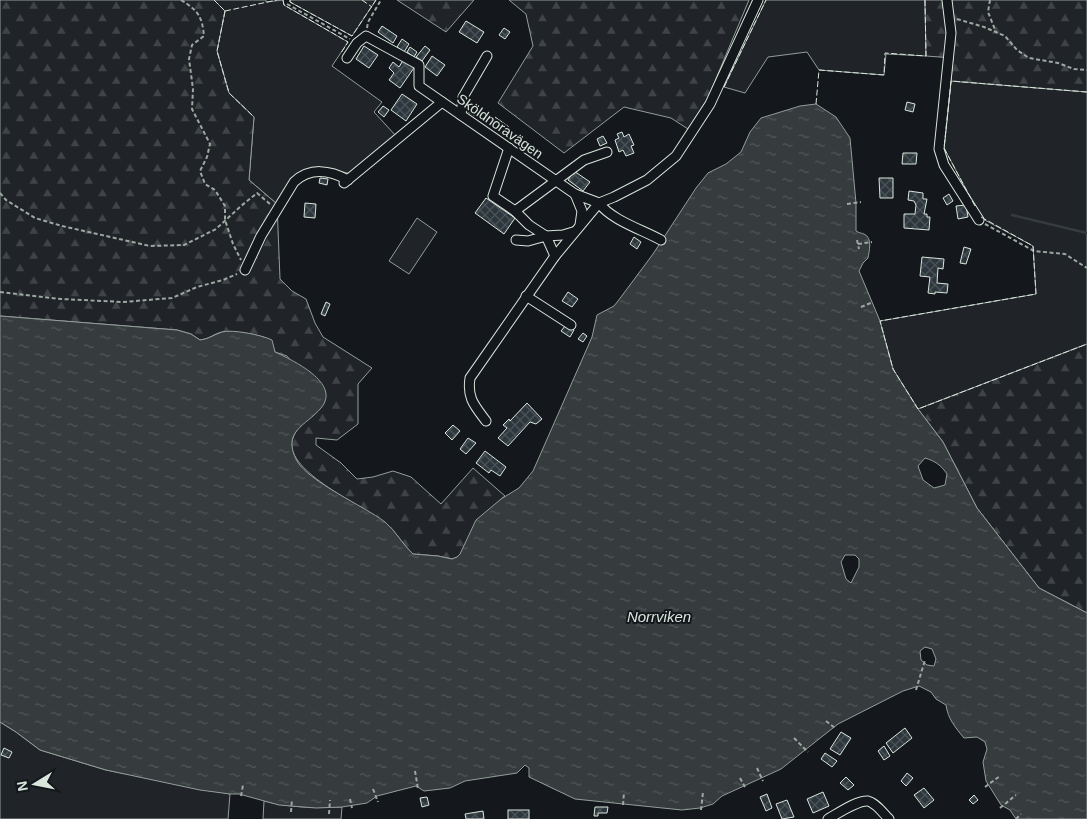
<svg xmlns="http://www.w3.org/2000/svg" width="1087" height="819" viewBox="0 0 1087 819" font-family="Arial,sans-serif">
<defs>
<pattern id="forest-firs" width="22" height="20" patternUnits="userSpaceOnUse" patternTransform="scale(1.25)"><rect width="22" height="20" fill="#202428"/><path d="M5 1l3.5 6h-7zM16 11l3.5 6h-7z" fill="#404447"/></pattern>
<pattern id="water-ripples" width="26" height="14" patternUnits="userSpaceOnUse" patternTransform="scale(1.25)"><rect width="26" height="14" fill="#363b3e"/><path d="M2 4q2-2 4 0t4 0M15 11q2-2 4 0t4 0" fill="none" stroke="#525759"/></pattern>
<pattern id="building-cross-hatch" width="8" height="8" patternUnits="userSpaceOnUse" patternTransform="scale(1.25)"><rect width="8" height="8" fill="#2c363c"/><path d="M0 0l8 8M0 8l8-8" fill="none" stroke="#4a5358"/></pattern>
</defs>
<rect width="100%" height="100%" fill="#14181c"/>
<g fill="#202428" stroke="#939e99">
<polygon points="214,0 266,0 266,2 283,0 284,5 348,42 332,66 382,102 374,112 396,136 352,174 325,168 312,169 277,204 249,180 254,117 229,93 217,51 225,11"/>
<polygon points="290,0 376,0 352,36 290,2"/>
<polygon points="766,0 925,0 926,56 886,54 884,75 819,70 807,52 768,57 745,93 724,87"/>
<polygon points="951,81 1087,92 1087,344 918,409 893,369 880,321 1036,294 1033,246 981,218 944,148"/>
<polygon points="417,218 437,232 409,274 389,261"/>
<polygon points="0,722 16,732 40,750 106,770 230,794 228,819 0,819"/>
<path d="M 264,801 C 290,808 316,808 342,807 L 341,819 L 263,819 Z"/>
</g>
<g fill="url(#forest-firs)" stroke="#939e99">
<path d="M 0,0 L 214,0 L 225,11 L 217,51 L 229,93 L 254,117 L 249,180 L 277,204 L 280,279 L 292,291 L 306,299 L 315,323 L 323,337 L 372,368 L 358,384 L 358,424 L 337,440 L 316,438 L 316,445 L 341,463 L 357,479 L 373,477 L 393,471 L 411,477 L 441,504 L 473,468 L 505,496 L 501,499 L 469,537 L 460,555 L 457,557 L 452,559 L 438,556 L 413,554 C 402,544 396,531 384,522 C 363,506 286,472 292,441 C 296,423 315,418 324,403 L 287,356 L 275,352 C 272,347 273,343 268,339 C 262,335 229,330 222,332 C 213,334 210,339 200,340 L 191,334 L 177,330 L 0,316 Z"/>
<polygon points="397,0 474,0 446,32"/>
<polygon points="509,0 749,0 707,100 688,129 671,118 624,107 564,153 498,103 533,46 526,14"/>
<polygon points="925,0 1087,0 1087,92 951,81 953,58 926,56"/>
<polygon points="1087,344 1087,613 1039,588 977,508 943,442 918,409"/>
</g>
<path fill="url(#water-ripples)" stroke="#939e99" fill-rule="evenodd" d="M 816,104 L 836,117 L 850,138 L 856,203 L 856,231 C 859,233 862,233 864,234 C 873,238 869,251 868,258 L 863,263 L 859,271 L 880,321 L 893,369 L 918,409 L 943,442 L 977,508 L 1039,588 L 1087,613 L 1087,819 L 1016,819 L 1010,810 L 1001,805 L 986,781 L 983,762 L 987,749 L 985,742 L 977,737 L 964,738 C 955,727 948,719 946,705 L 936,699 L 931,692 L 919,686 L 903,691 L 838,724 L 781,769 L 722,796 L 713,804 L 700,808 L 682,810 L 575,799 L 529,777 L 529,768 L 525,765 L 517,773 L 465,781 L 450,788 L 424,791 L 416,786 L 377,796 L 367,803 L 342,807 L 316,808 L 279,805 L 239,794 L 230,794 L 200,790 L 106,770 L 40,750 L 16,732 L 0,722 L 0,316 L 177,330 L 191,334 L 200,340 C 209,339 213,335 222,332 C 232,329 262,335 272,340 L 275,352 C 292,360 342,383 321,408 C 306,426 281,431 297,461 C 309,482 364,506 385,522 C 396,531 402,544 413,554 L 438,556 L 452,559 L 457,557 L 460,554 L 476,520 L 501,499 L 519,488 L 533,471 L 592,337 L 597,315 L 614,306 L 618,301 L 653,254 L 696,188 L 708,173 L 726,164 L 741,152 L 750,132 L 761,118 L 800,106 ZM 925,458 C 935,461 941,465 947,474 L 945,485 L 934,488 L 923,480 L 918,466 ZM 845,555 L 855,555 L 859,559 L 859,567 L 851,583 L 846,579 L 841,562 ZM 925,647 L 932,649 L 936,659 L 934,666 L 927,665 L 921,660 L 920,651 Z"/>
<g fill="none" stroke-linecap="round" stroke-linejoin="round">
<polyline stroke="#363b3e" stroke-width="2.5" points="1012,215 1087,233"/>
</g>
<g fill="url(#building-cross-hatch)" stroke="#d8e6dc">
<polygon points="466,21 484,32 477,43 459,32"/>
<polygon points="382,26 397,36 393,43 378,32"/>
<polygon points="504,28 510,32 505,39 499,35"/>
<polygon points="402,39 409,44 404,52 397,47"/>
<polygon points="364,46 378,55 369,68 356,59"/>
<polygon points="425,46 430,50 422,61 416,57"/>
<polygon points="410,47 417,52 414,57 407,52"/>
<polygon points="432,56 445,65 437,76 425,67"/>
<polygon points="405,57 416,65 400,88 389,80 394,73 389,68 393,62 399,67"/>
<polygon points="402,94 417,104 406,121 391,110"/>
<polygon points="907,102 915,104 913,112 905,110"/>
<polygon points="472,105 483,111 479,118 468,112"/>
<polygon points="383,106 389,110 384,117 378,112"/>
<polygon points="495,117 509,127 504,135 489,125"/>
<polygon points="622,132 624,137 629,134 634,145 631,146 634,153 626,156 623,150 619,152 615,140 619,138 617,134"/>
<polygon points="603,136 607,143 600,146 597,139"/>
<polygon points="903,153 917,153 916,164 902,164"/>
<polygon points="574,171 590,182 583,191 568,180"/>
<polygon points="320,178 328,179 327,185 319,183"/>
<polygon points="879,178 893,178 893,198 880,198"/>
<polygon points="909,191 923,193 923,199 927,199 924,214 927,214 927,217 930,217 929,230 904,228 904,214 915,214 916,205 914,201 908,200"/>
<polygon points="949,194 953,201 947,205 943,198"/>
<polygon points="486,198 515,218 504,234 475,213"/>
<polygon points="305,203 316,204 315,218 304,217"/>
<polygon points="966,205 968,217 958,219 956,206"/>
<polygon points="634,237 641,242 637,249 630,244"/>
<polygon points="964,247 971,249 966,264 960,263"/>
<polygon points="922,257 944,259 943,269 938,268 937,283 948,284 947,293 935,292 935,294 928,293 930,277 920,276"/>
<polygon points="568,292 578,299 572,307 562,301"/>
<polygon points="326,302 330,304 325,316 321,314"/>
<polygon points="566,325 574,330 570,337 561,331"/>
<polygon points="583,333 587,336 583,342 578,339"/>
<polygon points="527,403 542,419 536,424 530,422 508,446 498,438 507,428 503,425 509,419 510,421"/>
<polygon points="453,425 460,431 452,440 445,433"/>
<polygon points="468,438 476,443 466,454 460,449"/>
<polygon points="485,451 506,467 500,476 491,470 489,473 476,463"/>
<polygon points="905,728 912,738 893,753 886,743"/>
<polygon points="841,732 851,738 840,755 830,749"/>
<polygon points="884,746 890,756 884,760 878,751"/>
<polygon points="4,748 12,752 9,758 1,755"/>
<polygon points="825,753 837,761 832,767 821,759"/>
<polygon points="907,773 913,778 906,786 901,781"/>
<polygon points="846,777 854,785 848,790 840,783"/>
<polygon points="924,788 934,800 924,808 914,795"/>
<polygon points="823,792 829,806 813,813 807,799"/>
<polygon points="767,794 772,808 766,811 760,797"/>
<polygon points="974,795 978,800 973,804 969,800"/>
<polygon points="427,797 429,805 422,807 420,798"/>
<polygon points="787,800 794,817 782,819 776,804"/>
<polygon points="595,807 608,807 607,813 598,813 598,816 594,816"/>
<rect x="508" y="810" width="21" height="9"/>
<polygon points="483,811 484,819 466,819 465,814"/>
</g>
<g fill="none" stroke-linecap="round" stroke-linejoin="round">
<g stroke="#d8e6dc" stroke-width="11">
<g id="minor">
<polyline points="947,0 951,33 939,149 944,165 979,220"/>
<polyline points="347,58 357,43 366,36 419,65 419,86 575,194 599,203"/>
<polyline points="461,115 463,97 487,56"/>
<polyline points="509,148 493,196 515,211 529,225 546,236 563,235 573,232"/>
<polyline points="344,183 442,102"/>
<polyline points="575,194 582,211 580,225"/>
<path d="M 599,203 C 611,220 643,230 661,240"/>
<polyline points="515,211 584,160 607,152"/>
<polyline points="516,240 528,241 546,236 555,256"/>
<path d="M 245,270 L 261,236 L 294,182 C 310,167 330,170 348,180"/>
<polyline points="526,296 571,325"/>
<path d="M 486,421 C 474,405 467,398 470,378 L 555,256 L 599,203 L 614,197 L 647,180 L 676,156 L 710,104 L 758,0"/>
<path d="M 828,819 C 837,814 857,800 868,801 C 876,803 883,813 889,819"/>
</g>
</g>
<g stroke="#9da8a2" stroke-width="2" stroke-dasharray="4 2.5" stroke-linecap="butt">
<path d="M 181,0 C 199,11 202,17 204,36 L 192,45 L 189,59 L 193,89 L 192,109 L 210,144 L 207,157 L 200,171 L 205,184 L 215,190 L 225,206 L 225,220 L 233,244 L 241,260"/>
<polyline points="990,0 988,12 996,32"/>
<polyline points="287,4 350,39"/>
<polyline points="957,19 984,27 1005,36 1017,50 1029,58 1058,63 1074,69 1087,70"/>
<polyline points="367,28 368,22 381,0"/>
<polyline points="0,193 6,200 35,218 62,226 150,246 184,245 216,229 241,206 257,193 270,204"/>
<polyline points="847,204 861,202"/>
<polyline points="985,224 1034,251 1065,254 1087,268"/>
<polyline points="857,240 859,249"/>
<polyline points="858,244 872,242"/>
<polyline points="0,292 61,299 123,302 172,298 197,287 223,280 237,274"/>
<polyline points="861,307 873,302"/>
<polyline points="916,690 925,660"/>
<polyline points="826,721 835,728"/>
<polyline points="794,738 808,752"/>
<polyline points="757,768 763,781"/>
<polyline points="415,771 418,789"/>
<polyline points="740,778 745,787"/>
<polyline points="985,787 1000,776"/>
<polyline points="373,789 378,802"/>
<polyline points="241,796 243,785"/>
<polyline points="350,799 352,808"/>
<polyline points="623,805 624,792"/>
<polyline points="1000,808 1016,795"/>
<polyline points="701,810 703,792"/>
<polyline points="291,812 292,799"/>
<polyline points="329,814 330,800"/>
<polyline points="1016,819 1021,814"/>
</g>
<use href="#minor" stroke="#14181c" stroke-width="9"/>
<g stroke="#d8e6dc" stroke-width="1" stroke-dasharray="6 2.5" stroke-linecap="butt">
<polyline points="214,0 225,11"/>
<polyline points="283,0 284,5 348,42 341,53"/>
<polyline points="290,0 290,2 352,36 376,0"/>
<polyline points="362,0 372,7"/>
<polyline points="225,11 217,51 229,93 254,117"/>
<polyline points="225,11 277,0"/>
<polyline points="724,87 766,0"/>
<polyline points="816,104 819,70 884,75 885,53 926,56 925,0"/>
<polyline points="975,206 944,148 951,81 1087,92"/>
<polyline points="981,217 1033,246 1036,294 880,321 893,369 918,409 1087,344"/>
</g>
</g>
<g text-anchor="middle" stroke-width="4" stroke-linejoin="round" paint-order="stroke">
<g font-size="14" fill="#d8e6dc" stroke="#14181c">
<text transform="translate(500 126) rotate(35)" y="5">Sköldnoravägen</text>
</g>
<g font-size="15" font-style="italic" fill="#d8e6dc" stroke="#14181c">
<text x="659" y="622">Norrviken</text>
</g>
</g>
<g transform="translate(35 784) rotate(260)" stroke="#14181c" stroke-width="4" paint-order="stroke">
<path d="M0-4L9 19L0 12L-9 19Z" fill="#d8e6dc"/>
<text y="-8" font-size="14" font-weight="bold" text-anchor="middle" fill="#d8e6dc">N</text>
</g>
</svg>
